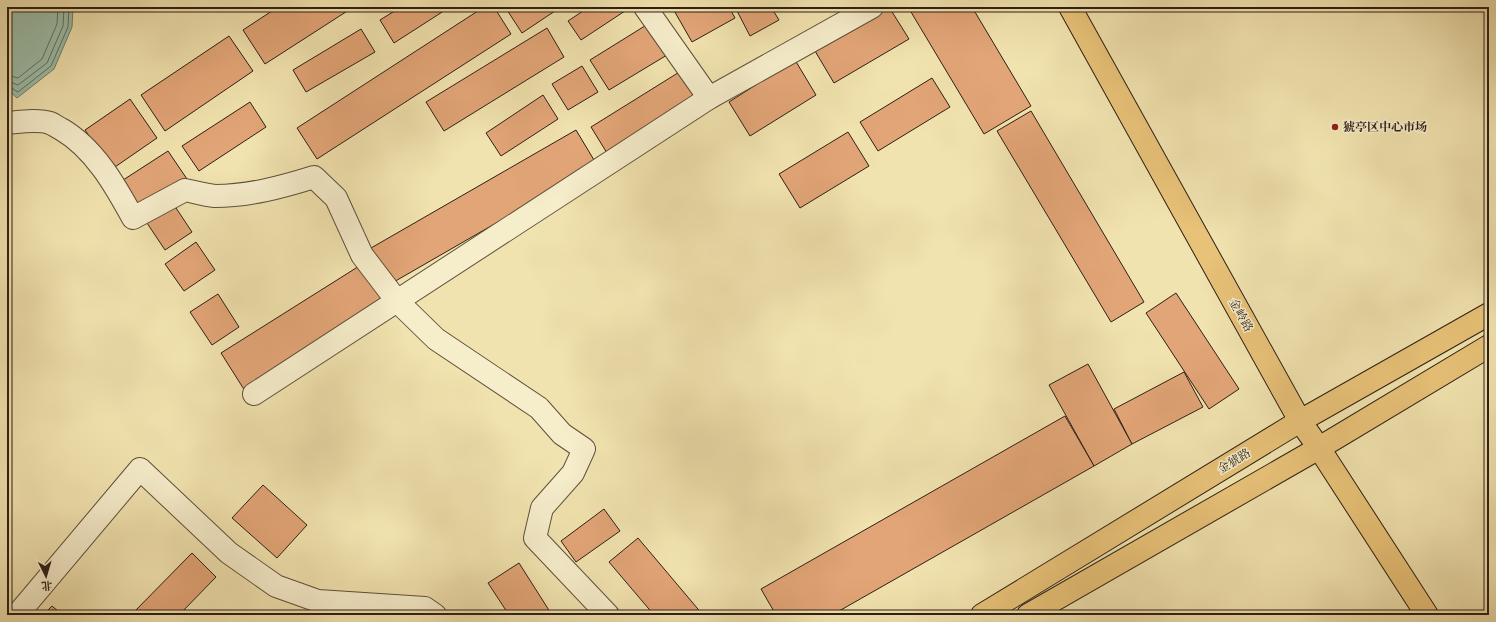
<svg xmlns="http://www.w3.org/2000/svg" width="1496" height="622" viewBox="0 0 1496 622" font-family="'Gentium Book Plus','Noto Serif SC',serif">
<rect width="100%" height="100%" fill="#f1e3af"/>
<filter id="stains"><feTurbulence type="fractalNoise" baseFrequency=".005" numOctaves="4"/><feColorMatrix values="0 0 0 0 .2 0 0 0 0 .09 0 0 0 0 .02 0 0 0 .5 -.17"/></filter>
<radialGradient id="worn" r=".72"><stop offset=".6" stop-color="#630" stop-opacity="0"/><stop offset="1" stop-color="#630" stop-opacity=".3"/></radialGradient>
<polygon fill="#9bbea9" stroke="#6f7e6e" points="27,7 73,7 72,27 54,69 17,98 7,89 7,12"/>
<g fill="none" stroke-linecap="round" stroke-linejoin="round">
<g stroke="#646e60" stroke-width="1">
<polyline points="7,75 18,78 42,59 57,24 58,7"/>
<polyline points="7,81 18,85 47,63 63,26 64,7"/>
<polyline points="7,86 10,87 18,92 51,66 68,27 69,7"/>
</g>
</g>
<g fill="#e2a577" stroke="#2d1f16">
<polygon points="278,7 351,7 352,8 265,64 243,30"/>
<polygon points="401,7 450,7 394,43 380,20"/>
<polygon points="484,7 494,7 511,34 317,159 297,128"/>
<polygon points="505,7 561,7 522,33"/>
<polygon points="589,7 631,7 581,40 568,21"/>
<polygon points="672,7 729,7 735,18 692,42"/>
<polygon points="735,7 771,7 779,20 750,36"/>
<polygon points="889,7 909,39 834,83 815,51"/>
<polygon points="908,7 972,7 1031,106 984,134"/>
<polygon points="648,24 667,55 609,90 590,60"/>
<polygon points="547,28 564,57 444,131 426,102"/>
<polygon points="361,29 375,52 306,92 293,70"/>
<polygon points="229,36 253,71 165,131 141,95"/>
<polygon points="795,60 816,95 750,136 729,102"/>
<polygon points="582,66 598,92 568,110 552,84"/>
<polygon points="681,71 697,97 607,153 591,127"/>
<polygon points="932,78 950,107 878,151 860,122"/>
<polygon points="543,95 558,119 501,156 486,133"/>
<polygon points="130,99 157,138 112,169 85,130"/>
<polygon points="250,102 266,127 199,171 182,146"/>
<polygon points="1031,111 1144,302 1111,322 997,131"/>
<polygon points="576,130 597,165 392,283 371,248"/>
<polygon points="848,132 869,166 800,208 779,174"/>
<polygon points="168,151 187,179 139,211 120,182"/>
<polygon points="174,205 192,232 165,250 147,223"/>
<polygon points="196,242 215,270 184,291 165,264"/>
<polygon points="364,263 388,301 245,391 221,353"/>
<polygon points="1176,293 1239,389 1209,409 1146,313"/>
<polygon points="218,294 239,327 212,345 190,312"/>
<polygon points="1088,364 1132,444 1094,466 1049,385"/>
<polygon points="1184,372 1203,407 1132,444 1114,409"/>
<polygon points="1065,416 1094,466 832,615 776,615 761,589"/>
<polygon points="263,485 307,525 277,558 232,518"/>
<polygon points="604,509 620,531 576,562 561,541"/>
<polygon points="638,538 703,615 654,615 609,562"/>
<polygon points="192,553 216,577 179,615 133,615 132,614"/>
<polygon points="519,563 552,615 509,615 488,583"/>
<polygon points="52,606 63,615 43,615"/>
</g>
<g fill="none" stroke-linecap="round" stroke-linejoin="round">
<g stroke="#5e503c" stroke-width="24">
<g id="minor">
<polyline points="645,7 709,98"/>
<path d="M 7,123 C 19,122 38,119 50,123 C 53,124 57,127 61,129 C 94,148 115,185 133,218 L 185,190 C 195,192 205,195 215,196 C 249,196 282,187 314,177 L 336,198 L 362,255 L 397,301 L 436,339 L 539,408 L 562,434 L 584,449 L 573,473 L 542,508 L 535,538 L 608,615"/>
<polyline points="254,394 709,98 872,7"/>
<polyline points="17,615 140,469 229,553 276,586 318,601 425,608 435,615"/>
</g>
</g>
<g stroke="#2d1f16" stroke-width="24">
<g id="major">
<polyline points="1070,7 1300,421 1319,448 1427,615"/>
<polyline points="982,615 1300,421 1489,314"/>
<polyline points="1028,615 1319,448 1489,346"/>
</g>
</g>
<use href="#minor" stroke="#f6edcb" stroke-width="22"/>
<use href="#major" stroke="#e8c278" stroke-width="22"/>
</g>
<circle fill="#8f2418" stroke="#f6edcb" stroke-width="1.5" cx="1335" cy="127" r="4"/>
<g text-anchor="middle" stroke-width="3" stroke-linejoin="round" paint-order="stroke">
<g font-size="12" font-weight="bold" fill="#2d1f16" stroke="#f6edcb" text-anchor="start">
<text x="1343" y="131">猇亭区中心市场</text>
</g>
<g font-size="12" fill="#2d1f16" stroke="#f6edcb">
<text transform="translate(1241 315) rotate(61)" y="4">金岭路</text>
<text transform="translate(1234 461) rotate(-31)" y="4">金猇路</text>
</g>
</g>
<rect width="1496" height="622" fill="none" stroke="#f1e3af" stroke-width="24"/>
<rect x="8" y="8" width="1480" height="606" fill="none" stroke="#2d1f16" stroke-width="2"/>
<rect x="12" y="12" width="1472" height="598" fill="none" stroke="#2d1f16"/>
<g transform="translate(46 576) rotate(175)" stroke="#f6edcb" stroke-width="3" paint-order="stroke">
<path d="M0-3L7 15L0 10L-7 15Z" fill="#2d1f16"/>
<text y="-6" font-size="11" font-weight="bold" text-anchor="middle" fill="#2d1f16">北</text>
</g>
<rect width="100%" height="100%" filter="url(#stains)"/>
<rect width="100%" height="100%" fill="url(#worn)"/>
</svg>
